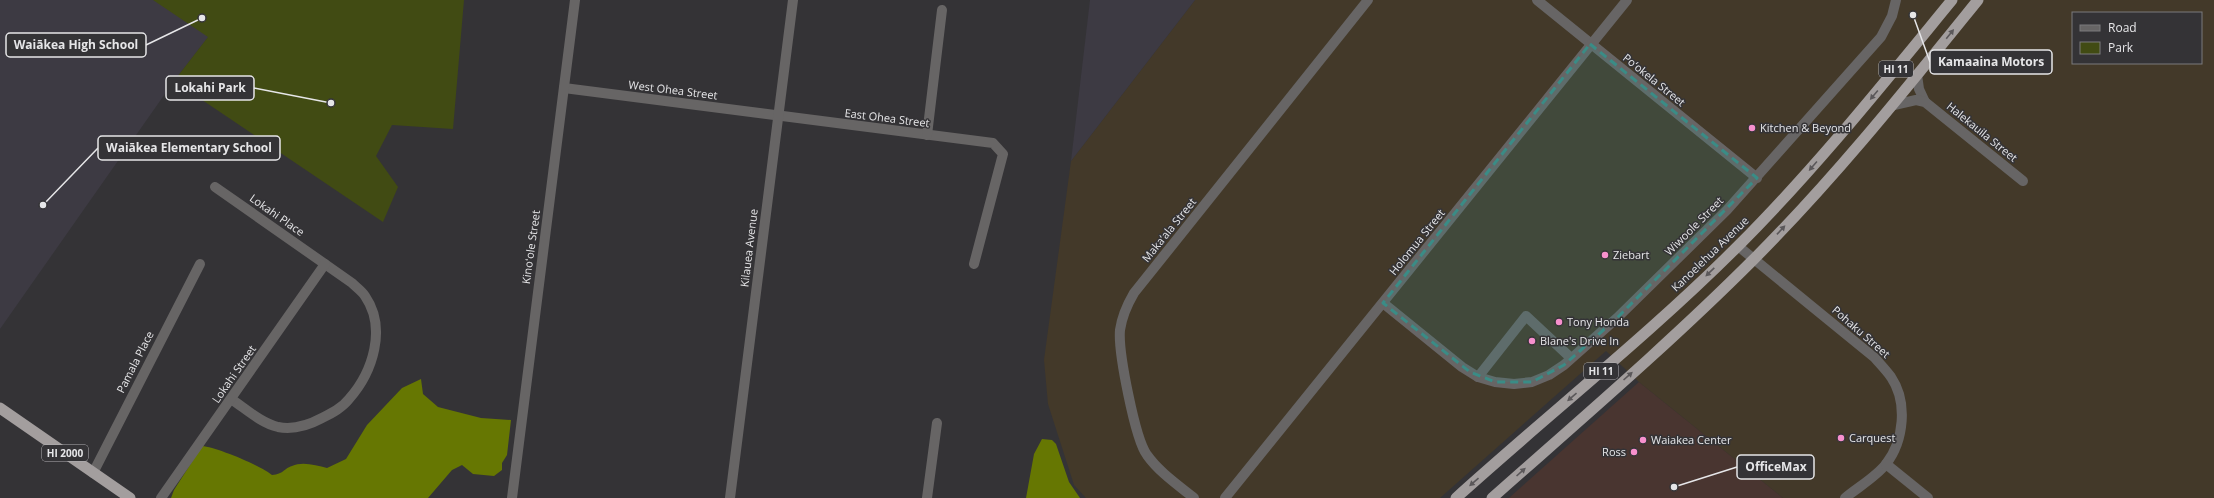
<svg xmlns="http://www.w3.org/2000/svg" width="2214" height="498" viewBox="0 0 2214 498" font-family="'Open Sans',sans-serif">
<rect width="100%" height="100%" fill="#343336"/>
<polygon fill="#493530" points="1639,382 1783,498 1509,498"/>
<path fill="#433929" fill-rule="evenodd" d="M 1195,0 L 2214,0 L 2214,498 L 1783,498 L 1639,382 L 1606,351 L 1440,498 L 1086,498 L 1074,485 L 1048,404 L 1044,360 L 1071,161 ZM 2073,13 L 2201,13 L 2201,63 L 2073,63 Z"/>
<g fill="#3d3a43">
<polygon points="0,0 237,0 174,81 0,329"/>
<polygon points="1090,0 1195,0 1071,161"/>
</g>
<polygon fill="#414b13" points="153,0 464,0 453,129 392,125 376,156 398,187 383,222 174,81 208,37"/>
<g fill="#667702">
<path d="M 421,379 L 423,394 L 438,407 L 481,418 L 511,420 L 507,455 L 502,463 L 502,470 L 494,476 L 473,474 L 462,465 L 452,470 L 428,498 L 171,498 L 174,490 L 202,446 C 216,447 262,466 272,475 C 284,474 283,469 292,466 C 302,461 316,465 327,468 L 346,459 L 367,425 L 402,388 Z"/>
<polygon points="1042,439 1052,440 1056,444 1069,482 1080,498 1026,498 1034,454"/>
</g>
<g fill="none" stroke-linecap="round" stroke-linejoin="round">
<g stroke="#676565" stroke-width="10">
<polyline points="1537,0 1757,178"/>
<polyline points="1917,75 1919,89 1925,102"/>
<polyline points="564,88 993,143 1003,154 974,264"/>
<polyline points="1894,105 1916,100 1925,102 2023,181"/>
<polyline points="927,135 942,10"/>
<path d="M 215,187 L 352,283 C 356,287 362,291 365,296 C 387,328 373,372 349,399 C 342,408 332,413 322,418 C 309,425 293,430 278,427 C 261,423 246,409 231,399"/>
<path d="M 1738,246 L 1875,358 C 1880,364 1886,370 1891,377 C 1908,402 1904,441 1886,464 C 1876,477 1858,487 1845,498"/>
<polyline points="1383,303 1462,367 1478,377 1495,382 1514,384 1532,382 1549,375 1564,365 1617,318 1727,210 1881,37 1892,16 1896,0"/>
<polyline points="1478,377 1526,316 1571,358"/>
<polyline points="1886,464 1928,498"/>
<polyline points="93,473 200,264"/>
<polyline points="161,498 325,264"/>
<polyline points="927,498 937,423"/>
<path d="M 1194,498 C 1178,485 1159,472 1147,455 C 1135,439 1118,351 1120,330 C 1122,316 1127,305 1134,293 L 1368,0"/>
<polyline points="1225,498 1627,0"/>
</g>
<g stroke="#676565" stroke-width="10">
<polyline points="512,498 575,0"/>
<polyline points="730,498 793,0"/>
</g>
<g stroke="#a39e9e" stroke-width="11">
<polyline points="0,408 130,498"/>
<path d="M 1456,498 C 1550,413 1649,335 1738,246 C 1815,169 1883,84 1952,0"/>
<path d="M 1492,498 C 1580,420 1670,343 1753,260 C 1835,178 1906,89 1978,0"/>
</g>
</g>
<defs><path id="oneway-solid" d="M-6-.8H1V-3.2L6.5 0L1 3.2V.8H-6Z"/></defs>
<g fill="#5b585a">
<use href="#oneway-solid" transform="translate(1950 34) rotate(-51)"/>
<use href="#oneway-solid" transform="translate(1874 95) rotate(130)"/>
<use href="#oneway-solid" transform="translate(1813 166) rotate(131)"/>
<use href="#oneway-solid" transform="translate(1781 230) rotate(-47)"/>
<use href="#oneway-solid" transform="translate(1710 272) rotate(136)"/>
<use href="#oneway-solid" transform="translate(1628 376) rotate(-42)"/>
<use href="#oneway-solid" transform="translate(1572 397) rotate(139)"/>
<use href="#oneway-solid" transform="translate(1521 472) rotate(-42)"/>
<use href="#oneway-solid" transform="translate(1474 482) rotate(139)"/>
</g>
<path fill="#3a8c86" fill-opacity="0.2" stroke="#3a8c86" stroke-width="3" stroke-dasharray="8 5" stroke-linejoin="round" d="M 1590,44 L 1757,178 L 1617,318 L 1564,365 L 1532,382 L 1495,382 L 1470,372 L 1383,303 Z"/>
<g fill="#f790cd" stroke="#343336" stroke-width="1.5">
<circle cx="1752" cy="128" r="4"/>
<circle cx="1605" cy="255" r="4"/>
<circle cx="1559" cy="322" r="4"/>
<circle cx="1532" cy="341" r="4"/>
<circle cx="1841" cy="438" r="4"/>
<circle cx="1643" cy="440" r="4"/>
<circle cx="1634" cy="452" r="4"/>
</g>
<g text-anchor="middle" stroke-width="3" stroke-linejoin="round" paint-order="stroke">
<g fill="#343336" stroke="#b1b0b3" stroke-width="1">
<rect x="1879" y="61" width="34" height="16" rx="3"/>
<rect x="1584" y="363" width="34" height="16" rx="3"/>
<rect x="42" y="445" width="46" height="16" rx="3"/>
</g>
<g font-size="10" font-weight="bold" fill="#e6e6e8">
<text x="1896" y="73">HI 11</text>
<text x="1601" y="375">HI 11</text>
<text x="65" y="457">HI 2000</text>
</g>
<g font-size="11" fill="#e6e6e8" stroke="#343336">
<text transform="translate(1654 80) rotate(39)" y="4">Po‘okela Street</text>
<text transform="translate(673 90) rotate(7)" y="4">West Ohea Street</text>
<text transform="translate(887 118) rotate(7)" y="4">East Ohea Street</text>
<text transform="translate(1982 132) rotate(39)" y="4">Halekauila Street</text>
<text transform="translate(277 215) rotate(35)" y="4">Lokahi Place</text>
<text transform="translate(1694 226) rotate(-45)" y="4">Wiwoole Street</text>
<text transform="translate(1169 230) rotate(-51)" y="4">Maka‘ala Street</text>
<text transform="translate(1417 242) rotate(-51)" y="4">Holomua Street</text>
<text transform="translate(531 247) rotate(-82)" y="4">Kinoʻole Street</text>
<text transform="translate(749 248) rotate(-83)" y="4">Kilauea Avenue</text>
<text transform="translate(1710 254) rotate(-44)" y="4">Kanoelehua Avenue</text>
<text transform="translate(1861 332) rotate(41)" y="4">Pohaku Street</text>
<text transform="translate(135 362) rotate(-63)" y="4">Pamala Place</text>
<text transform="translate(234 374) rotate(-55)" y="4">Lokahi Street</text>
</g>
<g font-size="11" fill="#e6e6e8" stroke="#343336" text-anchor="start">
<text x="1760" y="132">Kitchen &amp; Beyond</text>
<text x="1613" y="259">Ziebart</text>
<text x="1567" y="326">Tony Honda</text>
<text x="1540" y="345">Blane's Drive In</text>
<text x="1849" y="442">Carquest</text>
<text x="1651" y="444">Waiakea Center</text>
<text x="1626" y="456" text-anchor="end">Ross</text>
</g>
</g>
<path fill="none" stroke="#e6e6e8" stroke-width="1.5" d="M202 18L146 45M1913 15L1930 62M331 103L254 88M43 205L98 148M1674 487L1737 467"/>
<g fill="#e6e6e8" stroke="#343336" stroke-width="1.5">
<circle cx="202" cy="18" r="4"/>
<circle cx="1913" cy="15" r="4"/>
<circle cx="331" cy="103" r="4"/>
<circle cx="43" cy="205" r="4"/>
<circle cx="1674" cy="487" r="4"/>
</g>
<g fill="#343336" stroke="#e6e6e8" stroke-width="1.5">
<rect x="6" y="33" width="140" height="24" rx="4"/>
<rect x="1930" y="50" width="122" height="24" rx="4"/>
<rect x="166" y="76" width="88" height="24" rx="4"/>
<rect x="98" y="136" width="182" height="24" rx="4"/>
<rect x="1737" y="455" width="77" height="24" rx="4"/>
</g>
<g font-size="12" text-anchor="middle" font-weight="bold" fill="#e6e6e8">
<text x="76" y="49">Waiākea High School</text>
<text x="1991" y="66">Kamaaina Motors</text>
<text x="210" y="92">Lokahi Park</text>
<text x="189" y="152">Waiākea Elementary School</text>
<text x="1776" y="471">OfficeMax</text>
</g>
<rect x="2072" y="12" width="130" height="52" fill="#343336" stroke="#7b7b7d"/>
<rect x="2080" y="25" width="20" height="6" fill="#676565" stroke="#7b7b7d"/>
<text x="2108" y="32" font-size="12" fill="#e6e6e8">Road</text>
<rect x="2080" y="42" width="20" height="12" fill="#414b13" stroke="#7b7b7d"/>
<text x="2108" y="52" font-size="12" fill="#e6e6e8">Park</text>
</svg>
